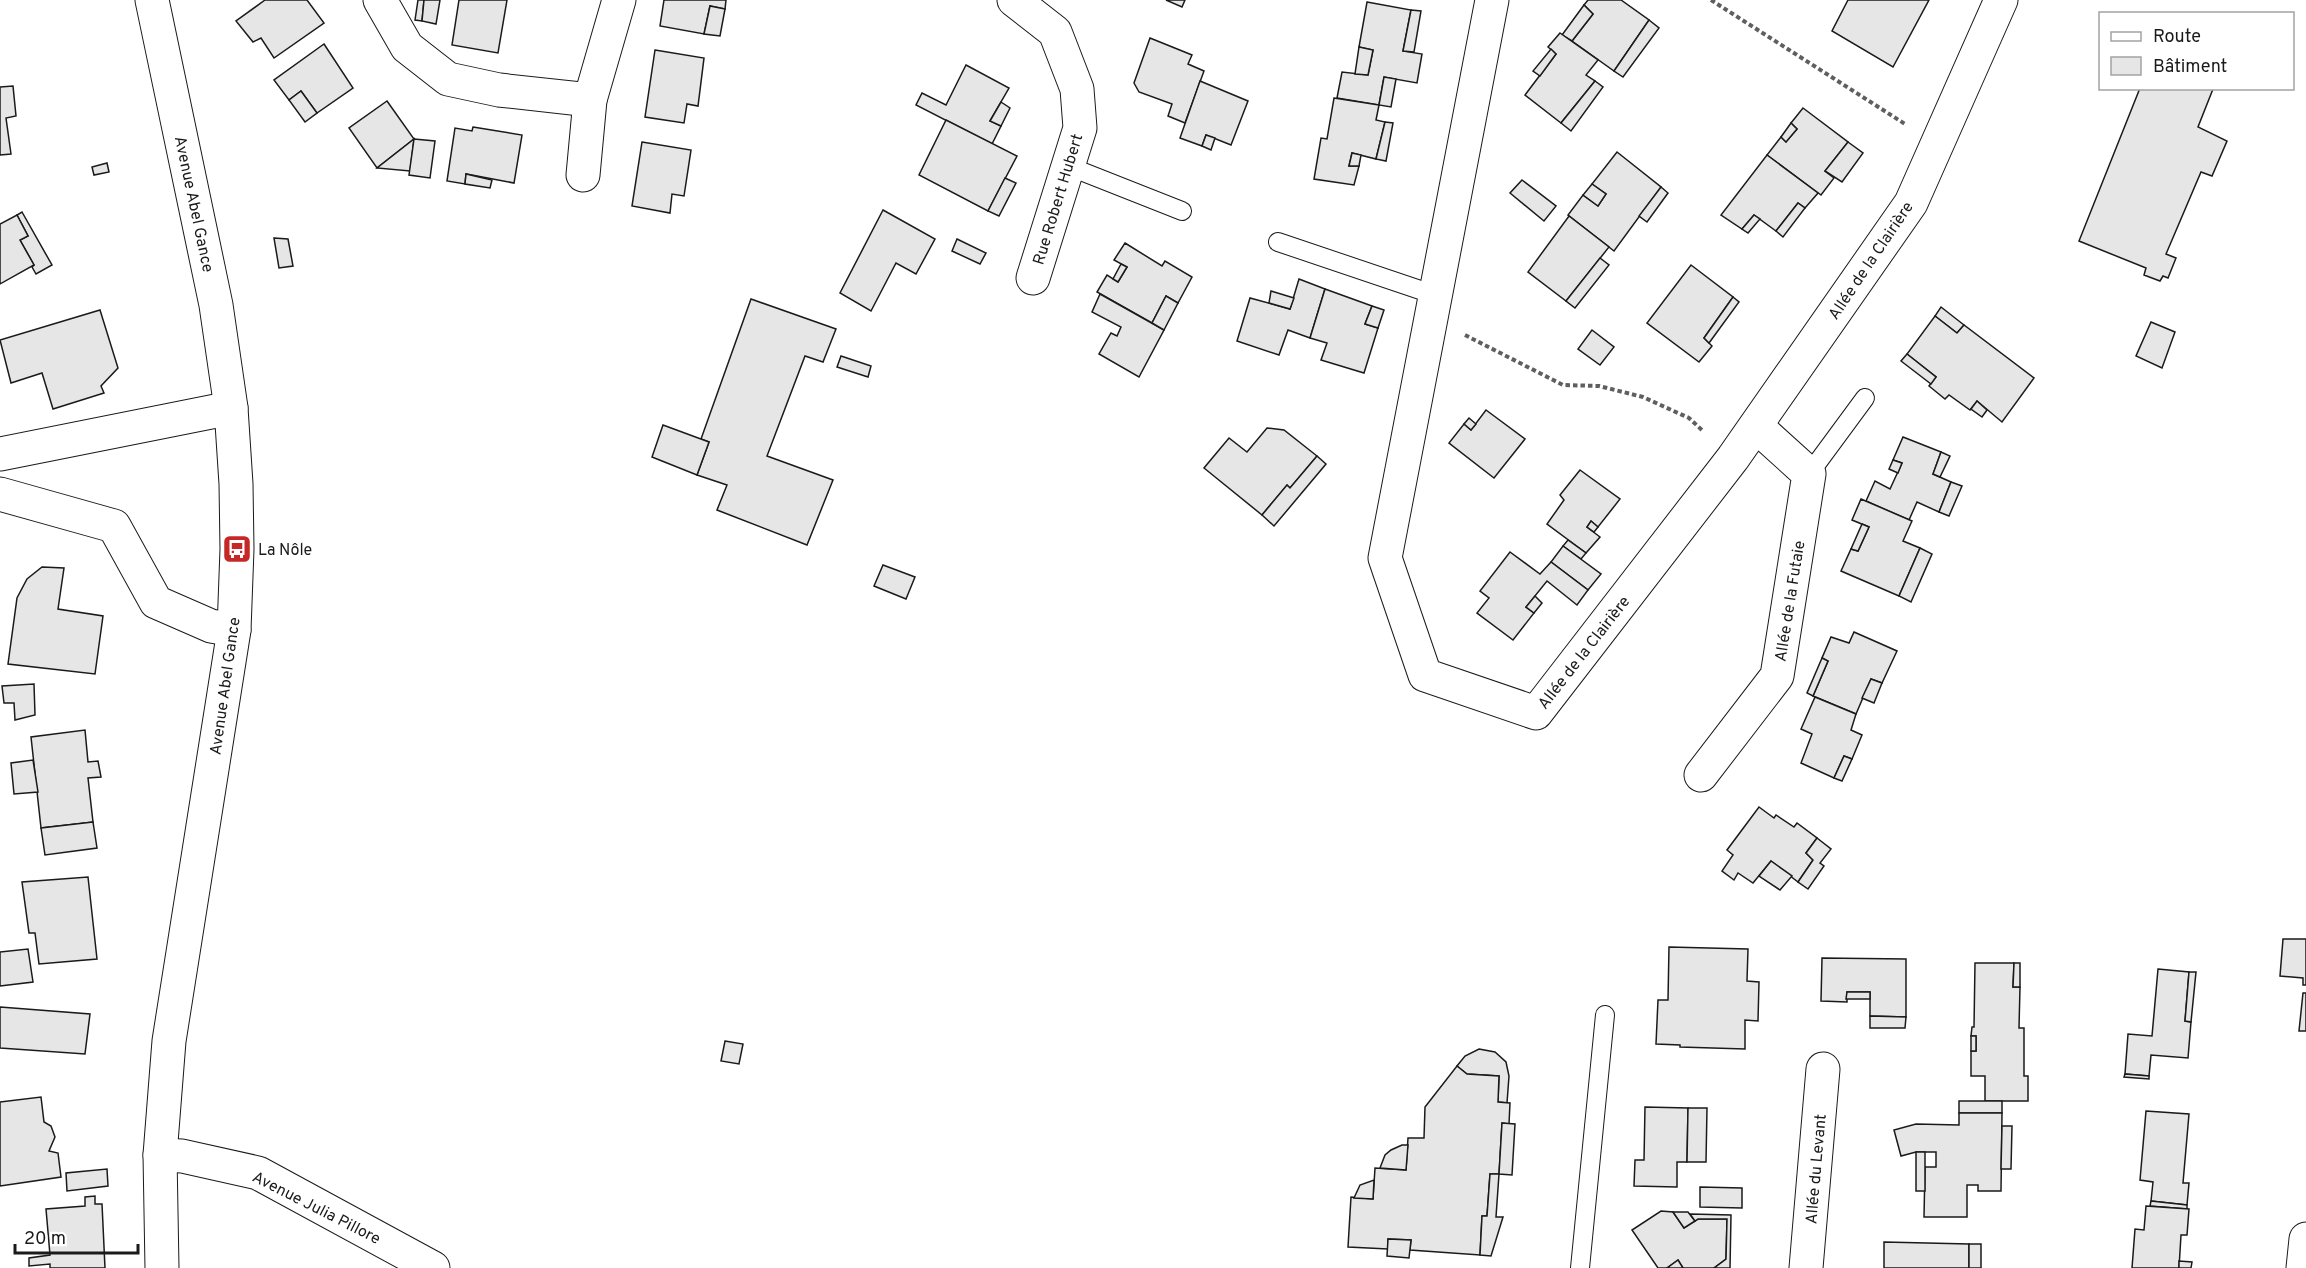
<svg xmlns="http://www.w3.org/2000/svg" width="2306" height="1268" viewBox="0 0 2306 1268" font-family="Overpass,sans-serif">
<rect width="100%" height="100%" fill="#fff"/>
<g fill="#e6e6e6" stroke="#1a1a1a" stroke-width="1.5">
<polygon points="265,0 307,0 324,23 274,58 261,38 253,42 236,21"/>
<polygon points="418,0 424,0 422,21 415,20"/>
<polygon points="424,0 440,0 436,24 422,21"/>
<polygon points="459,0 507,0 498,53 452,45"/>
<polygon points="664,0 726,0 725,9 710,6 704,34 660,26"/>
<polygon points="1166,0 1185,0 1182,7"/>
<polygon points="1588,0 1621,0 1649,20 1614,71 1572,41 1593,14 1584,5"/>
<polygon points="1848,0 1929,0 1893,67 1832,31"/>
<polygon points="1367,2 1411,10 1403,51 1422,54 1417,83 1384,77 1379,105 1337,98 1342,72 1368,75 1373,50 1359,47"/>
<polygon points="1584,5 1593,14 1572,41 1562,35"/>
<polygon points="710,6 725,9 720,36 704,34"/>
<polygon points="1411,10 1421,11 1414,52 1403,51"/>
<polygon points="1649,20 1659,28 1623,77 1614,71"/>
<polygon points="1560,33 1598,60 1586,75 1595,81 1561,123 1525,95 1556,54 1548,47"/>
<polygon points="1150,38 1192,55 1188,64 1204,71 1185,123 1168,116 1172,104 1139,92 1134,83"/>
<polygon points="324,44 353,88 317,113 301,91 289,100 274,80"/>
<polygon points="1359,47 1373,50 1368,75 1355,74"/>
<polygon points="1551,49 1556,54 1540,76 1533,71"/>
<polygon points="655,50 704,58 698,106 687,104 684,123 645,117"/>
<polygon points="966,65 1009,88 990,121 1001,126 992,144 916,105 922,93 946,105"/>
<polygon points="1384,77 1396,79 1391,107 1379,105"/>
<polygon points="1200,81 1248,101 1231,145 1206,135 1202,146 1180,138"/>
<polygon points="1595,81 1603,87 1571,131 1561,123"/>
<polygon points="13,86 16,116 6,118 11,154 0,155 0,87"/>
<polygon points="2140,88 2213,89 2198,127 2227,141 2212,176 2201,172 2166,254 2176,258 2168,278 2163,276 2160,281 2144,275 2146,268 2079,241"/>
<polygon points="301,91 317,113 305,122 289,100"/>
<polygon points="1334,98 1379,105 1376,120 1385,122 1376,159 1352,153 1349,166 1359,166 1354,185 1314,179 1321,138 1327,139"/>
<polygon points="387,101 414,139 377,168 349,128"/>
<polygon points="1001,102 1010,108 1001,126 990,121"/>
<polygon points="1803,108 1848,142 1825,171 1834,178 1821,195 1767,155 1781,137 1786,142 1797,129 1791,123"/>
<polygon points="946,120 1017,156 988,211 919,175"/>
<polygon points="1385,122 1393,123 1386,161 1376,159"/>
<polygon points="1791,123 1797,129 1786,142 1781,137"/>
<polygon points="473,127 522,135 514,183 466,174 465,184 447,181 455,128 472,131"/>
<polygon points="1206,135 1215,138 1211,150 1202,146"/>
<polygon points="414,139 410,171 377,168"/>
<polygon points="414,139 435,141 430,178 409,175"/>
<polygon points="642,142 691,150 684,196 672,194 670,213 632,206"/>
<polygon points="1848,142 1863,153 1842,182 1825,171"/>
<polygon points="1617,152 1661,187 1614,251 1568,215 1583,195 1598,206 1606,194 1592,184"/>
<polygon points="1352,153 1361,155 1359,166 1349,166"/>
<polygon points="1767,155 1818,193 1805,208 1798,203 1776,231 1754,215 1742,229 1721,215"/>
<polygon points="107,163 109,172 94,175 92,167"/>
<polygon points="466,174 492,180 490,188 465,184"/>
<polygon points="1005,178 1016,183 999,216 988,211"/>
<polygon points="1522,180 1556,206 1544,221 1510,193"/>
<polygon points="1592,184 1606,194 1598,206 1583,195"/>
<polygon points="1661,187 1668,193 1647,222 1639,216"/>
<polygon points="1798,203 1805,208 1783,237 1776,231"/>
<polygon points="883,210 935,239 916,274 896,263 871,311 840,293"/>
<polygon points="22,212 52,265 36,274 32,267 34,265 20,240 28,236 17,215"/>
<polygon points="17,215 28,236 20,240 34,265 0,284 0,224"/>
<polygon points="1754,215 1760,219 1748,233 1742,229"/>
<polygon points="1569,216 1609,247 1566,301 1528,272"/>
<polygon points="274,238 288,239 293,266 279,268"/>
<polygon points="957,239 986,253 980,264 952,251"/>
<polygon points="1125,243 1162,266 1165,261 1192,277 1178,303 1166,296 1152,323 1097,292 1107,275 1118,282 1127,267 1114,260"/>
<polygon points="1600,258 1609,265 1575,308 1566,301"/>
<polygon points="1121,264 1127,267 1118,282 1113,279"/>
<polygon points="1691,265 1733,297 1704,338 1712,346 1699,362 1647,323"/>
<polygon points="1299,279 1325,289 1310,338 1288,330 1279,355 1237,341 1250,298 1290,309"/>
<polygon points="1325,289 1372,306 1365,324 1378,328 1364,373 1321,360 1327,343 1310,338"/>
<polygon points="1271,291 1294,298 1290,309 1269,303"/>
<polygon points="1100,294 1164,330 1139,377 1099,354 1111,333 1117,336 1121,327 1092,312"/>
<polygon points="1166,296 1178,303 1164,330 1152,323"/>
<polygon points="1733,297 1739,302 1709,343 1704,338"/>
<polygon points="751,299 836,329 823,362 805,356 767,456 833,480 807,545 717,510 727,485 697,475 709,442 701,439"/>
<polygon points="1372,306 1384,310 1378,328 1365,324"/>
<polygon points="1941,307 1964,325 1957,333 1935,316"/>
<polygon points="100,310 118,368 101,386 104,393 53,409 42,373 11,383 0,340"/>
<polygon points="1935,316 1957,333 1964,325 2034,378 2002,422 1977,401 1970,410 1949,395 1945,399 1929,386 1936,377 1907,354"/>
<polygon points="2151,322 2175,332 2162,368 2136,356"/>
<polygon points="1592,330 1614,347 1600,365 1578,349"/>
<polygon points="1907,354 1936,377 1931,384 1901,361"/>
<polygon points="841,356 871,366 868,377 837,367"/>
<polygon points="1977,401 1987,410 1982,417 1971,409"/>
<polygon points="1486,410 1525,439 1494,478 1449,443 1464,424 1471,430"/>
<polygon points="1469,418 1476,424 1471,430 1464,424"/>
<polygon points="663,425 709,442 697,475 652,457"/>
<polygon points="1267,428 1284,430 1317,456 1290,488 1287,485 1262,515 1204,468 1229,438 1247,452"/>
<polygon points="1903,437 1941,452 1933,474 1951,482 1939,512 1917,502 1909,520 1866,501 1875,481 1890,489 1902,463 1893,460"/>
<polygon points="1941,452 1950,456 1940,477 1933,474"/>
<polygon points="1317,456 1326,464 1274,526 1262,515 1287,485 1290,488"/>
<polygon points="1893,460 1902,463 1898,473 1889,469"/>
<polygon points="1580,470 1620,499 1598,527 1591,521 1587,527 1600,537 1586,553 1547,524 1564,500 1560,495"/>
<polygon points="1951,482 1962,486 1949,516 1939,512"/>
<polygon points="1861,499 1912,521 1903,541 1920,548 1899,596 1841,571 1851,549 1858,551 1869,527 1852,520"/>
<polygon points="1591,521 1598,527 1594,532 1587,527"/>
<polygon points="1862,524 1869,527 1858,551 1851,549"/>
<polygon points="1568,540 1586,553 1581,559 1563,546"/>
<polygon points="1563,546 1601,574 1588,590 1551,562"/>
<polygon points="1920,548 1932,554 1911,602 1899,596"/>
<polygon points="1510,552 1540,574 1551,562 1588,590 1577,605 1547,581 1526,607 1534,613 1513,640 1477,613 1489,598 1480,591"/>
<polygon points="883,565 915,577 906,599 874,586"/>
<polygon points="42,567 64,568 58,609 103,616 95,674 8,664 17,598 27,579"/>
<polygon points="1535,596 1542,603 1534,613 1526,607"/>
<polygon points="1854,632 1897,651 1882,683 1871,679 1856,714 1813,696 1828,661 1822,658 1831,637 1849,643"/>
<polygon points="1822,658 1828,661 1813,696 1807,693"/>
<polygon points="1871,679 1882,683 1874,703 1862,698"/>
<polygon points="34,684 35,715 15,720 14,703 4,703 2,686"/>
<polygon points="1815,697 1856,714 1851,730 1862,735 1852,759 1844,756 1834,778 1801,763 1812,734 1801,729"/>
<polygon points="85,730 88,762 98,761 101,777 88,778 93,822 41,828 31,737"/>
<polygon points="1844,756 1852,759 1842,781 1834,778"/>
<polygon points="33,760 38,792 14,794 11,763"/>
<polygon points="1759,807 1774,818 1776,815 1794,827 1797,823 1817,838 1806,853 1813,860 1798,882 1771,861 1753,883 1738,873 1734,880 1722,871 1733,855 1727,850"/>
<polygon points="93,822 97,848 45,855 41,828"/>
<polygon points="1817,838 1831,849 1820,863 1824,866 1808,889 1798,882 1813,860 1806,853"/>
<polygon points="1771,861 1792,876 1780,890 1759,876"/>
<polygon points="88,877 97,959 39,964 35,933 29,933 22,882"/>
<polygon points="2283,939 2306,939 2306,985 2303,985 2303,978 2280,976"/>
<polygon points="1669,947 1748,949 1747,981 1759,982 1758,1021 1745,1020 1745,1049 1680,1047 1680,1045 1656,1044 1658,1000 1668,1000"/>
<polygon points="28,949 33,982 0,986 0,952"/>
<polygon points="1822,958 1906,959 1906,1017 1870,1016 1870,992 1847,992 1847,1002 1821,1001"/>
<polygon points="1975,963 2014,963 2013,987 2020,987 2019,1028 2024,1028 2024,1076 2028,1076 2028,1101 1985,1101 1985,1076 1971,1076 1971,1051 1976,1051 1976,1036 1971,1036 1972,1027 1974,1027"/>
<polygon points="2014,963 2020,963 2020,987 2013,987"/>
<polygon points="2158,969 2189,972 2185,1021 2191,1022 2188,1058 2151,1055 2149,1076 2125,1074 2128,1034 2152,1036"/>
<polygon points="2189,972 2196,972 2191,1022 2185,1021"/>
<polygon points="1847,992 1870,992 1870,999 1846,999"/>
<polygon points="2303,993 2306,993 2306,1031 2299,1031"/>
<polygon points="0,1007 90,1014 85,1054 0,1048"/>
<polygon points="1870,1016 1906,1017 1905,1028 1870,1028"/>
<rect x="1971" y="1036" width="5" height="15"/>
<polygon points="725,1041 743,1044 739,1064 721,1061"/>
<polygon points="1479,1049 1495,1052 1506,1062 1509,1076 1507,1103 1498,1102 1499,1076 1467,1074 1457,1066 1465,1056"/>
<polygon points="1457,1066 1467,1074 1499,1076 1498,1102 1510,1103 1509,1124 1502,1123 1499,1174 1490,1174 1487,1216 1482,1216 1480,1255 1410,1250 1411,1240 1388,1239 1388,1249 1348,1247 1351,1197 1373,1199 1375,1168 1406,1170 1408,1138 1424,1138 1425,1107"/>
<polygon points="2125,1074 2149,1076 2149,1079 2124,1077"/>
<polygon points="41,1097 44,1122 51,1126 55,1137 49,1151 58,1153 61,1177 0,1186 0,1102"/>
<rect x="1959" y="1101" width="43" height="12"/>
<polygon points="1645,1107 1688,1108 1687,1162 1677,1162 1677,1187 1634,1186 1635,1160 1644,1160"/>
<polygon points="1688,1108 1707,1108 1706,1162 1687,1162"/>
<polygon points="2146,1111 2189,1114 2183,1183 2189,1183 2187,1205 2151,1201 2153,1182 2140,1180"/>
<polygon points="1959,1113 2002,1113 2001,1191 1978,1191 1978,1185 1967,1185 1967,1217 1924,1217 1925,1167 1936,1167 1936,1152 1916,1152 1901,1156 1894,1130 1916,1124 1959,1125"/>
<polygon points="1502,1123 1515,1124 1512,1175 1499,1174"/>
<polygon points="2002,1126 2012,1126 2011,1169 2001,1169"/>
<polygon points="1402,1145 1408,1145 1406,1170 1380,1168 1385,1155 1391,1150"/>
<rect x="1916" y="1152" width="9" height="39"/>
<polygon points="107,1169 108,1186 67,1191 66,1173"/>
<polygon points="1490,1174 1499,1174 1496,1217 1503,1217 1491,1256 1480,1255 1482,1216 1487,1216"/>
<polygon points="1374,1180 1373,1199 1354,1198 1360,1185"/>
<polygon points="1700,1187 1742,1188 1742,1208 1700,1207"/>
<polygon points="95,1196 95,1204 102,1204 105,1268 50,1268 50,1264 29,1266 29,1258 50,1255 46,1209 85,1206 85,1197"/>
<polygon points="2151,1201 2187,1205 2187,1209 2150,1206"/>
<polygon points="2146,1206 2189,1209 2187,1235 2181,1235 2179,1268 2132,1268 2135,1229 2144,1230"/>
<polygon points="1661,1211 1673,1212 1684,1228 1698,1219 1727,1219 1726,1259 1714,1268 1683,1268 1678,1260 1667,1268 1658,1268 1632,1230"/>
<polygon points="1673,1212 1688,1212 1695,1221 1684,1228"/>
<polygon points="1690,1214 1731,1215 1730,1268 1714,1268 1726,1259 1727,1219 1698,1219 1695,1221"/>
<polygon points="1388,1239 1411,1240 1409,1258 1387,1256"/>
<polygon points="1884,1242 1969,1244 1969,1268 1884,1268"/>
<rect x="1969" y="1244" width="12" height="24"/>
<polygon points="1678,1260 1683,1268 1667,1268"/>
<polygon points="2179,1261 2192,1262 2191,1268 2179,1268"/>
</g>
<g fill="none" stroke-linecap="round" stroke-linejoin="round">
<g stroke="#1a1a1a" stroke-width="20">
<g id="service">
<polyline points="1068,166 1182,211"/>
<polyline points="1278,242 1435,295"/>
<polyline points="1809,474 1865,398"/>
<polyline points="1580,1268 1605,1015"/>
</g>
</g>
<g stroke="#1a1a1a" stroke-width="35">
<g id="minor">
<polyline points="380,0 407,47 448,79 499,90 590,100"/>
<polyline points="1014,0 1055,32 1077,89 1080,128 1033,278"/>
<polyline points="1492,0 1385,558 1425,675 1536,713 1733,458 1911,203 2001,0"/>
<polyline points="583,175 590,100 619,0"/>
<polyline points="0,454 231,408"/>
<polyline points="0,494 114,526 156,602 211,626 234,630"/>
<polyline points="1701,775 1777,676 1809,474 1756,426"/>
<polyline points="160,1155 182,1156 258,1173 433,1268"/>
<polyline points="1806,1268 1823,1069"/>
<polyline points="2303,1268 2306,1239"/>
</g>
</g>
<g stroke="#1a1a1a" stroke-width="35">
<polyline id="secondary" points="152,0 216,305 231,408 236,484 237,549 234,630 169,1041 160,1155 162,1268"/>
</g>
<g stroke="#5f5f5f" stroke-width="4" stroke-dasharray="4.5 3" stroke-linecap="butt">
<polyline points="1711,0 1905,124"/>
<polyline points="1465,335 1563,385 1599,386 1643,397 1689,418 1704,432"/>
</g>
<use href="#service" stroke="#fff" stroke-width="18"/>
<use href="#minor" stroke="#fff" stroke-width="33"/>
<use href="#secondary" stroke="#fff" stroke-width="33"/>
</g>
<defs>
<g id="bus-square" transform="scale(1.5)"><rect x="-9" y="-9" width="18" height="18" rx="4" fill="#c62828" stroke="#fff"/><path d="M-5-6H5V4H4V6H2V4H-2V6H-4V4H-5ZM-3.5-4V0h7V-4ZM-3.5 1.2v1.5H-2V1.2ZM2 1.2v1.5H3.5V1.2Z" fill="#fff"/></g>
</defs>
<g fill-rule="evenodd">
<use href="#bus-square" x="237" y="549"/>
</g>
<g text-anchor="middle" stroke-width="4.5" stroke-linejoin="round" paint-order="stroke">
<g font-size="16" fill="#1a1a1a" stroke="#fff">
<text transform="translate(1057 199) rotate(-73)" y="6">Rue Robert Hubert</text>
<text transform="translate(195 204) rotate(78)" y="6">Avenue Abel Gance</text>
<text transform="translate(1870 260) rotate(-56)" y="6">Allée de la Clairière</text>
<text transform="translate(1789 601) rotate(-81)" y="6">Allée de la Futaie</text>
<text transform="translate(1583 652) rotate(-52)" y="6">Allée de la Clairière</text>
<text transform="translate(224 686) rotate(-82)" y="6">Avenue Abel Gance</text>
<text transform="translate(1815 1169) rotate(-85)" y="6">Allée du Levant</text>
<text transform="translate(317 1207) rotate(27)" y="6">Avenue Julia Pillore</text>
</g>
<g font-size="16" fill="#1a1a1a" stroke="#fff" text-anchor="start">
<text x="258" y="555">La Nôle</text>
</g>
</g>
<rect x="2099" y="12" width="195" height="78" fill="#ffffff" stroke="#a3a3a3" stroke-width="1.5"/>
<rect x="2111" y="32" width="30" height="9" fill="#ffffff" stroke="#a3a3a3" stroke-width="1.5"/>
<text x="2153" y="42" font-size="18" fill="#1a1a1a">Route</text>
<rect x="2111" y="57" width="30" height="18" fill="#e6e6e6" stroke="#a3a3a3" stroke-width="1.5"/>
<text x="2153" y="72" font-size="18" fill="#1a1a1a">Bâtiment</text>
<path d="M15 1244v9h123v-9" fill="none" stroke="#1a1a1a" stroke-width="3"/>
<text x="24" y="1244" font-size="18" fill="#1a1a1a" stroke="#ffffff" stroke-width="4.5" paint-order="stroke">20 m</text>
</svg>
